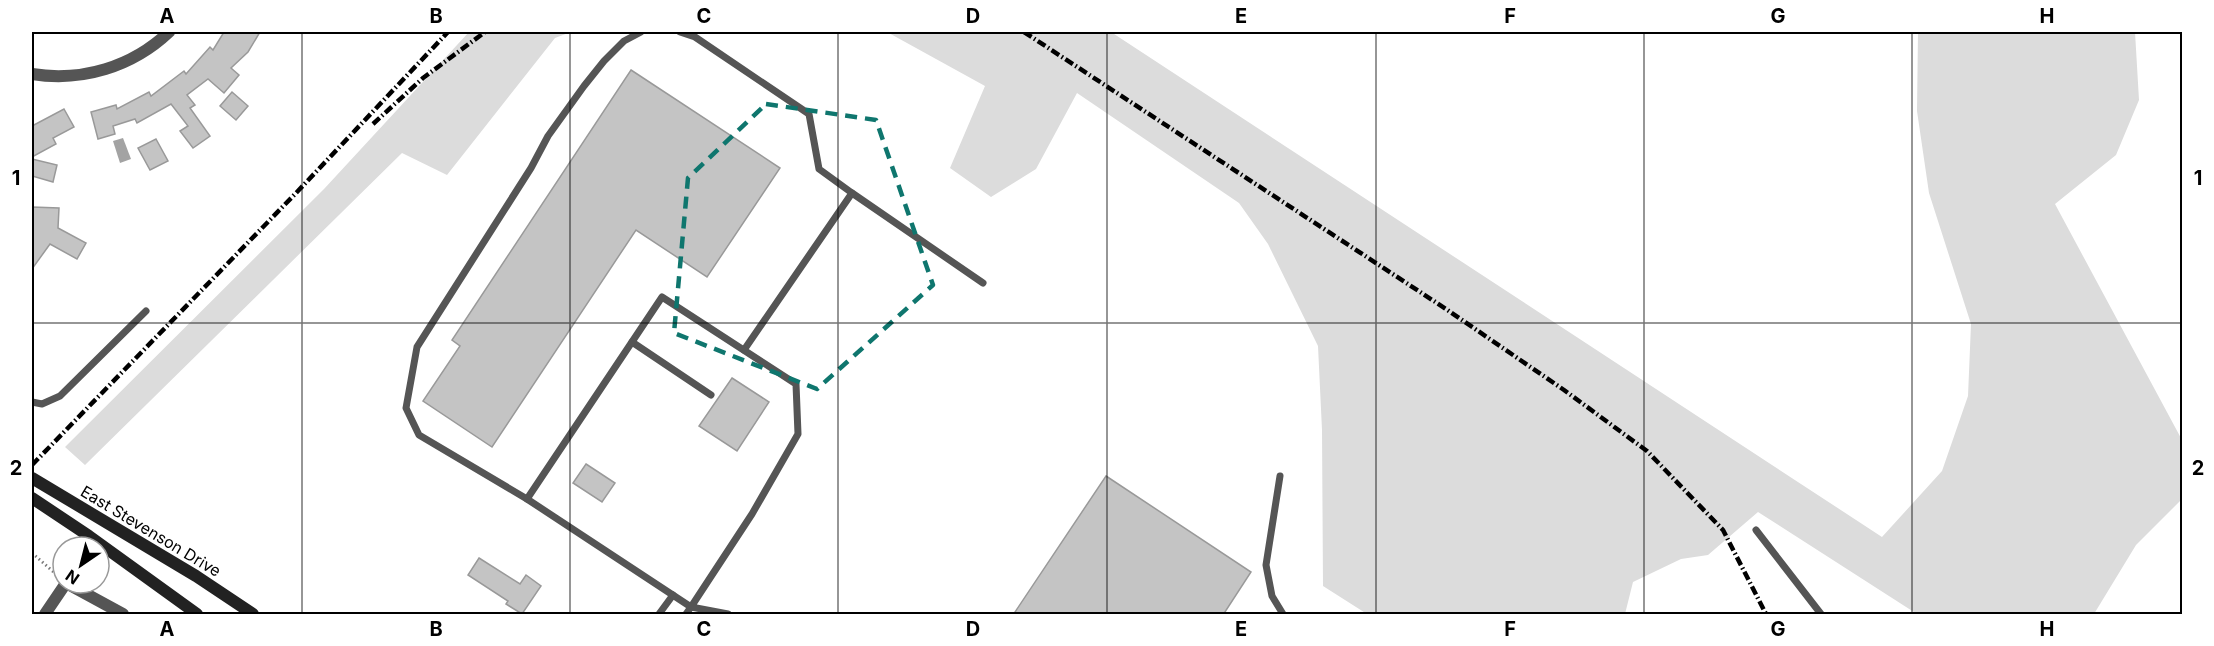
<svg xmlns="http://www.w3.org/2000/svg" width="2214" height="646" viewBox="0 0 2214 646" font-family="Inter,sans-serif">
<rect width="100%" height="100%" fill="#fff"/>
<g fill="#dcdcdc">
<polygon points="469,32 571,32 555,38 447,175 402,153 85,465 65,447 324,189"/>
<polygon points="887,32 1111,32 1882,537 1942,471 1968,396 1971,324 1929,193 1917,111 1918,32 2135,32 2139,100 2116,155 2055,204 2182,440 2182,499 2136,545 2094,614 1917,614 1758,512 1708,555 1681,559 1633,582 1625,614 1367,614 1323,586 1322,430 1318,346 1268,244 1239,203 1077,93 1036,169 991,197 950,168 985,86"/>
</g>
<polygon fill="#a3a3a3" points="123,138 131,159 120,163 113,141"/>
<g fill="#c4c4c4" stroke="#999" stroke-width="1.5">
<polygon points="224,32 260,32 248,52 231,68 239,75 224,93 208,79 187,95 195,105 190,108 210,136 193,148 180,131 188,126 171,104 137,123 135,119 113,126 115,134 98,139 91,112 116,105 117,109 149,92 151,96 184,71 186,74 210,47 213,50"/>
<polygon points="631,70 780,168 707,277 636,230 492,447 423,401 460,346 452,340"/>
<polygon points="232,92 248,106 236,120 220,106"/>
<polygon points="64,109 74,127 53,138 56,144 32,157 32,126"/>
<polygon points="156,139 168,161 150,170 138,148"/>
<polygon points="32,159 57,165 53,182 32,176"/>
<polygon points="32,207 59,208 58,228 86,243 77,259 50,244 32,269"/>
<polygon points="732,378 769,402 737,451 699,426"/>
<polygon points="586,464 615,483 602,502 573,483"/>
<polygon points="1106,476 1251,572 1223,615 1013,615"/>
<polygon points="479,558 520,584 526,575 541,586 522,614 506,604 508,601 468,575"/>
</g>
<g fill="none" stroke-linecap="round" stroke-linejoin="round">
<polyline stroke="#777" stroke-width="3" stroke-dasharray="1.5 3" stroke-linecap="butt" points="32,553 57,575"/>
<g stroke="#555" stroke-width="7">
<polyline points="680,32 695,37 809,114 819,169 852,193"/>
<polyline points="632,342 711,395"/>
<polyline points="744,350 852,193 983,283"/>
<polyline points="32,402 42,404 60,396 146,311"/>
<polyline points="1280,476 1266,565 1272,596 1283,614"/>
<polyline points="527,499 419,435 406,408 417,347 531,168 548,136 584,86 604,61 624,41 641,32"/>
<polyline points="1756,530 1821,614"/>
<polyline points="659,614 673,595"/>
<polyline points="686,614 691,607 752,514 798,434 796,384 662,297 527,499 691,607 728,614"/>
</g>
<g stroke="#555" stroke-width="12">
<path d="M 32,74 C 82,82 132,67 169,32"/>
<polyline points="66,583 123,614"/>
<polyline points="45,614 66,583"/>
</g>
<g stroke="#222" stroke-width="12">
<polyline points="32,478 196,576 253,614"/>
<polyline points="32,498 89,536 197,614"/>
</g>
<g stroke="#000" stroke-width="4.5" stroke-dasharray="9 3 1.5 3" stroke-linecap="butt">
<polyline points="1024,32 1446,309 1564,390 1647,451 1723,530 1766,614"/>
<polyline points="373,124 423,78 485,32"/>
<polyline points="32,465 297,192 448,32"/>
</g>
</g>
<path fill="none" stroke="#0f766e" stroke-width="4.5" stroke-dasharray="12 8" stroke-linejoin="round" d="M 766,104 L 876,120 L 933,285 L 817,389 L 674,333 L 688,178 Z"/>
<path fill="none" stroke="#000" stroke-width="1.5" stroke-opacity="0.55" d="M 302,32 L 302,614M 570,32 L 570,614M 838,32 L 838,614M 1107,32 L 1107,614M 1376,32 L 1376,614M 1644,32 L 1644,614M 1912,32 L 1912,614M 32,323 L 2182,323"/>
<g text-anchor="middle" stroke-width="5" stroke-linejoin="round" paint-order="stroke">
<g font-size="16" fill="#000" stroke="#fff">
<text transform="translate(151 531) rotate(31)" y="6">East Stevenson Drive</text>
</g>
</g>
<rect width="2214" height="646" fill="none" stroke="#ffffff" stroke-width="66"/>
<g transform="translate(81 565) rotate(215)"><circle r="28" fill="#ffffff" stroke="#999999" stroke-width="1.5"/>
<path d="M0-4.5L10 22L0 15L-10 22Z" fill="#000000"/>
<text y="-9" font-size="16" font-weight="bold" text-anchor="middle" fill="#000000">N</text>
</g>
<rect x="33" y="33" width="2148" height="580" fill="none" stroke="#000" stroke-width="2"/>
<g font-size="20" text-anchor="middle" font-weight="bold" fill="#000">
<text x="167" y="23">A</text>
<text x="436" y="23">B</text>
<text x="704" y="23">C</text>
<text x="973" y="23">D</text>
<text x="1241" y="23">E</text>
<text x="1510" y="23">F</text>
<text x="1778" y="23">G</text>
<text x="2047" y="23">H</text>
<text x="16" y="185">1</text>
<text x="2198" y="185">1</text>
<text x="16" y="475">2</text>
<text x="2198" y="475">2</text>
<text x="167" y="636">A</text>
<text x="436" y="636">B</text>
<text x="704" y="636">C</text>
<text x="973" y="636">D</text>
<text x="1241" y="636">E</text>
<text x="1510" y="636">F</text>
<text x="1778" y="636">G</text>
<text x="2047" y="636">H</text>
</g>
</svg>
